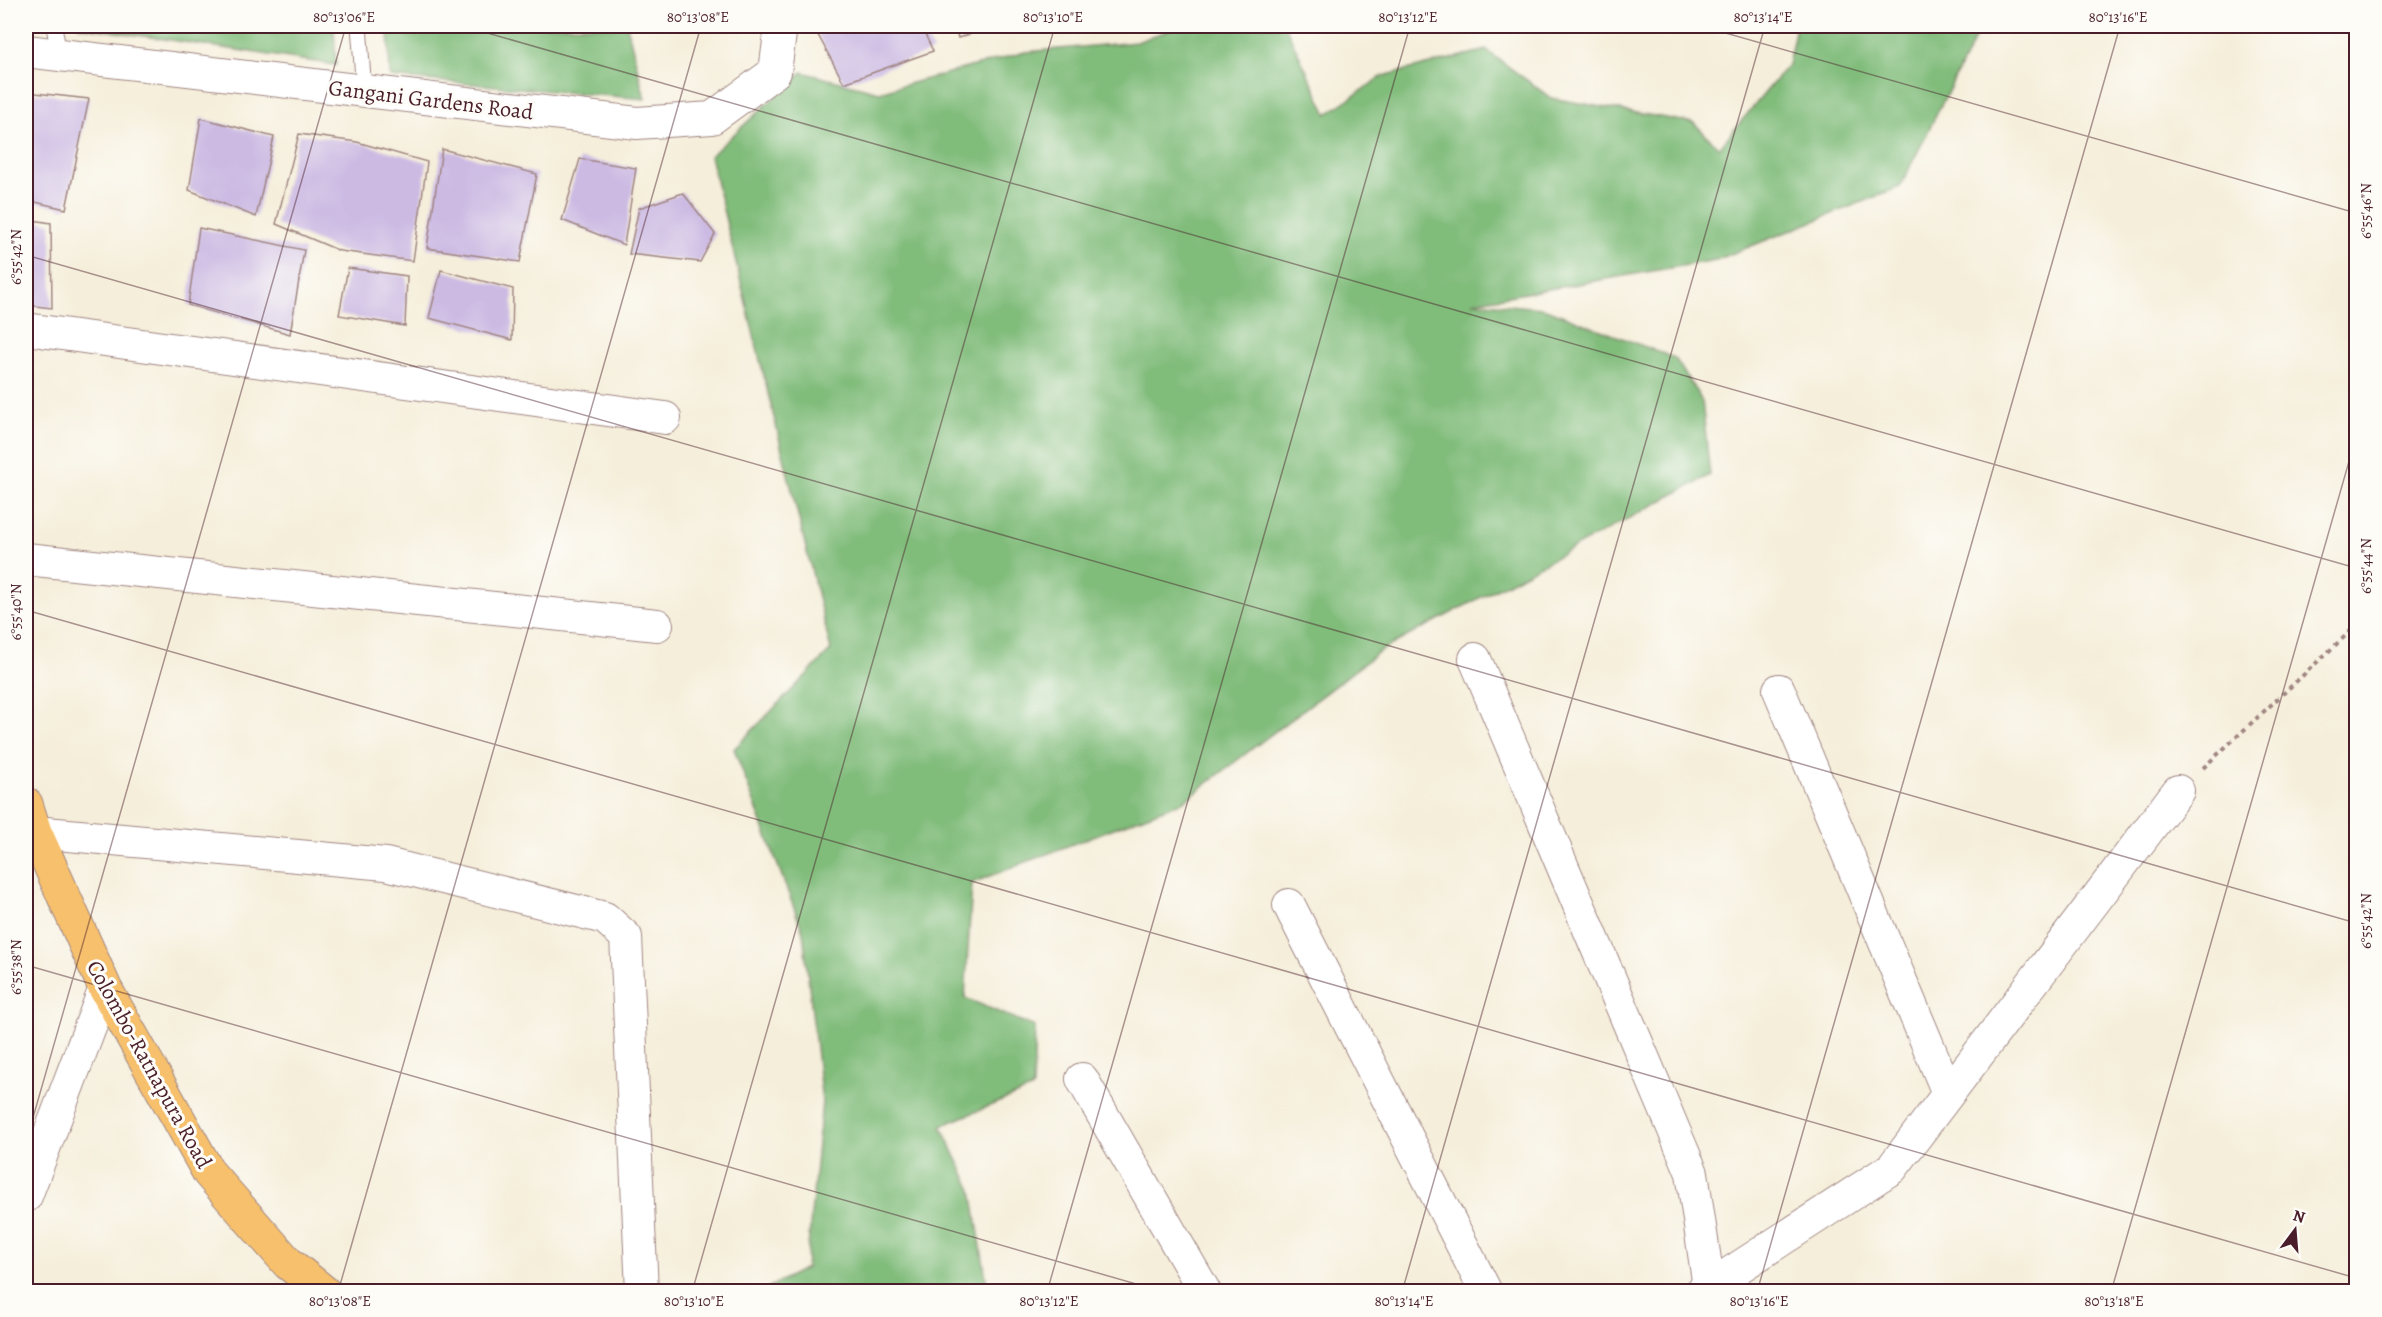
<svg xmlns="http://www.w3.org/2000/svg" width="2382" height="1317" viewBox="0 0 2382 1317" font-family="Alegreya,serif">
<rect width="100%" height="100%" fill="#fdfcf7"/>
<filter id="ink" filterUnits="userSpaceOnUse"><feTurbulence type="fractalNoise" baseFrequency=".0167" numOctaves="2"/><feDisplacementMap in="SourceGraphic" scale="12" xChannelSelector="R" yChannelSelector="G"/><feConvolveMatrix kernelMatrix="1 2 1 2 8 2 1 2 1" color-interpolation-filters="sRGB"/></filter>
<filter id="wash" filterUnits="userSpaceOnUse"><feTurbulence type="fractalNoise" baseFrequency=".008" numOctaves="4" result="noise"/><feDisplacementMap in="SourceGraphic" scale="24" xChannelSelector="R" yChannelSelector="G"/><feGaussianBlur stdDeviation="1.35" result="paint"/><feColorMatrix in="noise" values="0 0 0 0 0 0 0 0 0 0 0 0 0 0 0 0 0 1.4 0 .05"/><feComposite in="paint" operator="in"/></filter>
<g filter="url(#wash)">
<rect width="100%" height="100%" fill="#f5eeda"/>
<g fill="#80bc7a" stroke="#656e52" stroke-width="1.5">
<polygon points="78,26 334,26 336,65"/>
<polygon points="388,26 627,26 645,99 390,77"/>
<polygon points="1179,26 1285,26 1327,114 1383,76 1486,50 1551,98 1694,123 1719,148 1788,65 1796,26 1981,26 1900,187 1716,260 1473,302 1543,308 1675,358 1702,401 1710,475 1380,651 1184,801 972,883 965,998 1035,1027 1033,1088 941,1126 972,1190 988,1291 762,1291 806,1268 822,1102 803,932 734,749 831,650 710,156 802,72 879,92 1025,52 1137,42"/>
</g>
<g id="blocks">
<g fill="#ccbae3">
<polygon points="842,26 921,26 933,51 844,83 818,35"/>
<polygon points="955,26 994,26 958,38"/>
<polygon points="26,92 89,99 66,209 26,200"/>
<polygon points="201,118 274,137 256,217 189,190"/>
<polygon points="299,134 357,142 427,162 413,261 340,251 276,224"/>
<polygon points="442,149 537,174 520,262 427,248"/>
<polygon points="580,159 636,168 624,245 562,220"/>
<polygon points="683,193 715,234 700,262 629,254 639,208"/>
<polygon points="26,219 51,223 52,308 26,305"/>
<polygon points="199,228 304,250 290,334 188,305"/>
<polygon points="348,268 407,276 405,326 339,315"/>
<polygon points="441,270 513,289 512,340 429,318"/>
</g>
</g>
</g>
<g filter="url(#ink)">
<use href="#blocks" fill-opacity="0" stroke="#a08682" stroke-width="1.5"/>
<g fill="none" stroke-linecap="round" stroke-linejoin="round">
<g stroke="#a08682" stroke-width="17">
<g id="lane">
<polyline points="54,26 59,55"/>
<polyline points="359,26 364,91"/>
</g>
</g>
<g stroke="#a08682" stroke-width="34">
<g id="street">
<polyline points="26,51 637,123 712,118 775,72 781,26"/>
<polyline points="26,329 665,418"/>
<polyline points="26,559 657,625"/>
<polyline points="1475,659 1692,1173 1709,1287"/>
<polyline points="1779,690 1948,1093"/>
<polyline points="35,832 386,864 605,918 626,937 642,1292"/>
<polyline points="1289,905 1486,1292"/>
<polyline points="1082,1079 1205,1292"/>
<polyline points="26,1196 105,988"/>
<polyline points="1701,1292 1892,1168 2178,791"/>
</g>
</g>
<g stroke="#a08682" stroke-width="35">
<polyline id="highway" points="26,804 35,832 105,988 209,1173 288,1263 324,1292"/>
</g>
<polyline stroke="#a08682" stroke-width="4" stroke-dasharray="4.5 4.5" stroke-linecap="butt" points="2203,768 2356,626"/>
<use href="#lane" stroke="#fff" stroke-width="15"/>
<use href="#street" stroke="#fff" stroke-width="32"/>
<use href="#highway" stroke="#f7c06c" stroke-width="33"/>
</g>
</g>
<path fill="none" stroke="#4a1f2b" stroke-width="1.5" stroke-opacity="0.45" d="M 463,26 L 2356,568M 1701,26 L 2356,213M 26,255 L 2356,923M 26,610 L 2356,1278M 26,965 L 1164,1292M 26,1142 L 346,26M 338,1292 L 701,26M 692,1292 L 1055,26M 1047,1292 L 1410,26M 1402,1292 L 1765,26M 1757,1292 L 2120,26M 2111,1292 L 2356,437"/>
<g text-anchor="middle" stroke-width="6" stroke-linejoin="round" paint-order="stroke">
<g font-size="22" fill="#4a1f2b" stroke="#fdfcf7">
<text transform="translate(431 99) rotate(7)" y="8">Gangani Gardens Road</text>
<text transform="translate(150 1064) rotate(61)" y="8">Colombo-Ratnapura Road</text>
</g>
</g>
<rect width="2382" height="1317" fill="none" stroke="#fdfcf7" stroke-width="66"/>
<g transform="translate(2295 1230) rotate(16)" stroke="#fdfcf7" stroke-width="4.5" paint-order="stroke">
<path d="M0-4.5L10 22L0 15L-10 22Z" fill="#4a1f2b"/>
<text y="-9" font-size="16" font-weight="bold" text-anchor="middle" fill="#4a1f2b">N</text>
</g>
<rect x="33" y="33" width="2316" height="1251" fill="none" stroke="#4a1f2b" stroke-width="2"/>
<g font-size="15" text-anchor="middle" fill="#4a1f2b">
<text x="344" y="22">80°13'06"E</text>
<text x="698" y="22">80°13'08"E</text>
<text x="1053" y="22">80°13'10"E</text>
<text x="1408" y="22">80°13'12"E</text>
<text x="1763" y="22">80°13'14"E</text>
<text x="2118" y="22">80°13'16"E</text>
<text transform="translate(2366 211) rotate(-90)" y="5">6°55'46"N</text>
<text transform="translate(16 257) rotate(-90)" y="5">6°55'42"N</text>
<text transform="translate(2366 566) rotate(-90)" y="5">6°55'44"N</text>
<text transform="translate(16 612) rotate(-90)" y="5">6°55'40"N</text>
<text transform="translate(2366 921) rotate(-90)" y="5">6°55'42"N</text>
<text transform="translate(16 967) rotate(-90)" y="5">6°55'38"N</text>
<text x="340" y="1306">80°13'08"E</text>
<text x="694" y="1306">80°13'10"E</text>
<text x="1049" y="1306">80°13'12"E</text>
<text x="1404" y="1306">80°13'14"E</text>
<text x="1759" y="1306">80°13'16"E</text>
<text x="2114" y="1306">80°13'18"E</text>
</g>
</svg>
